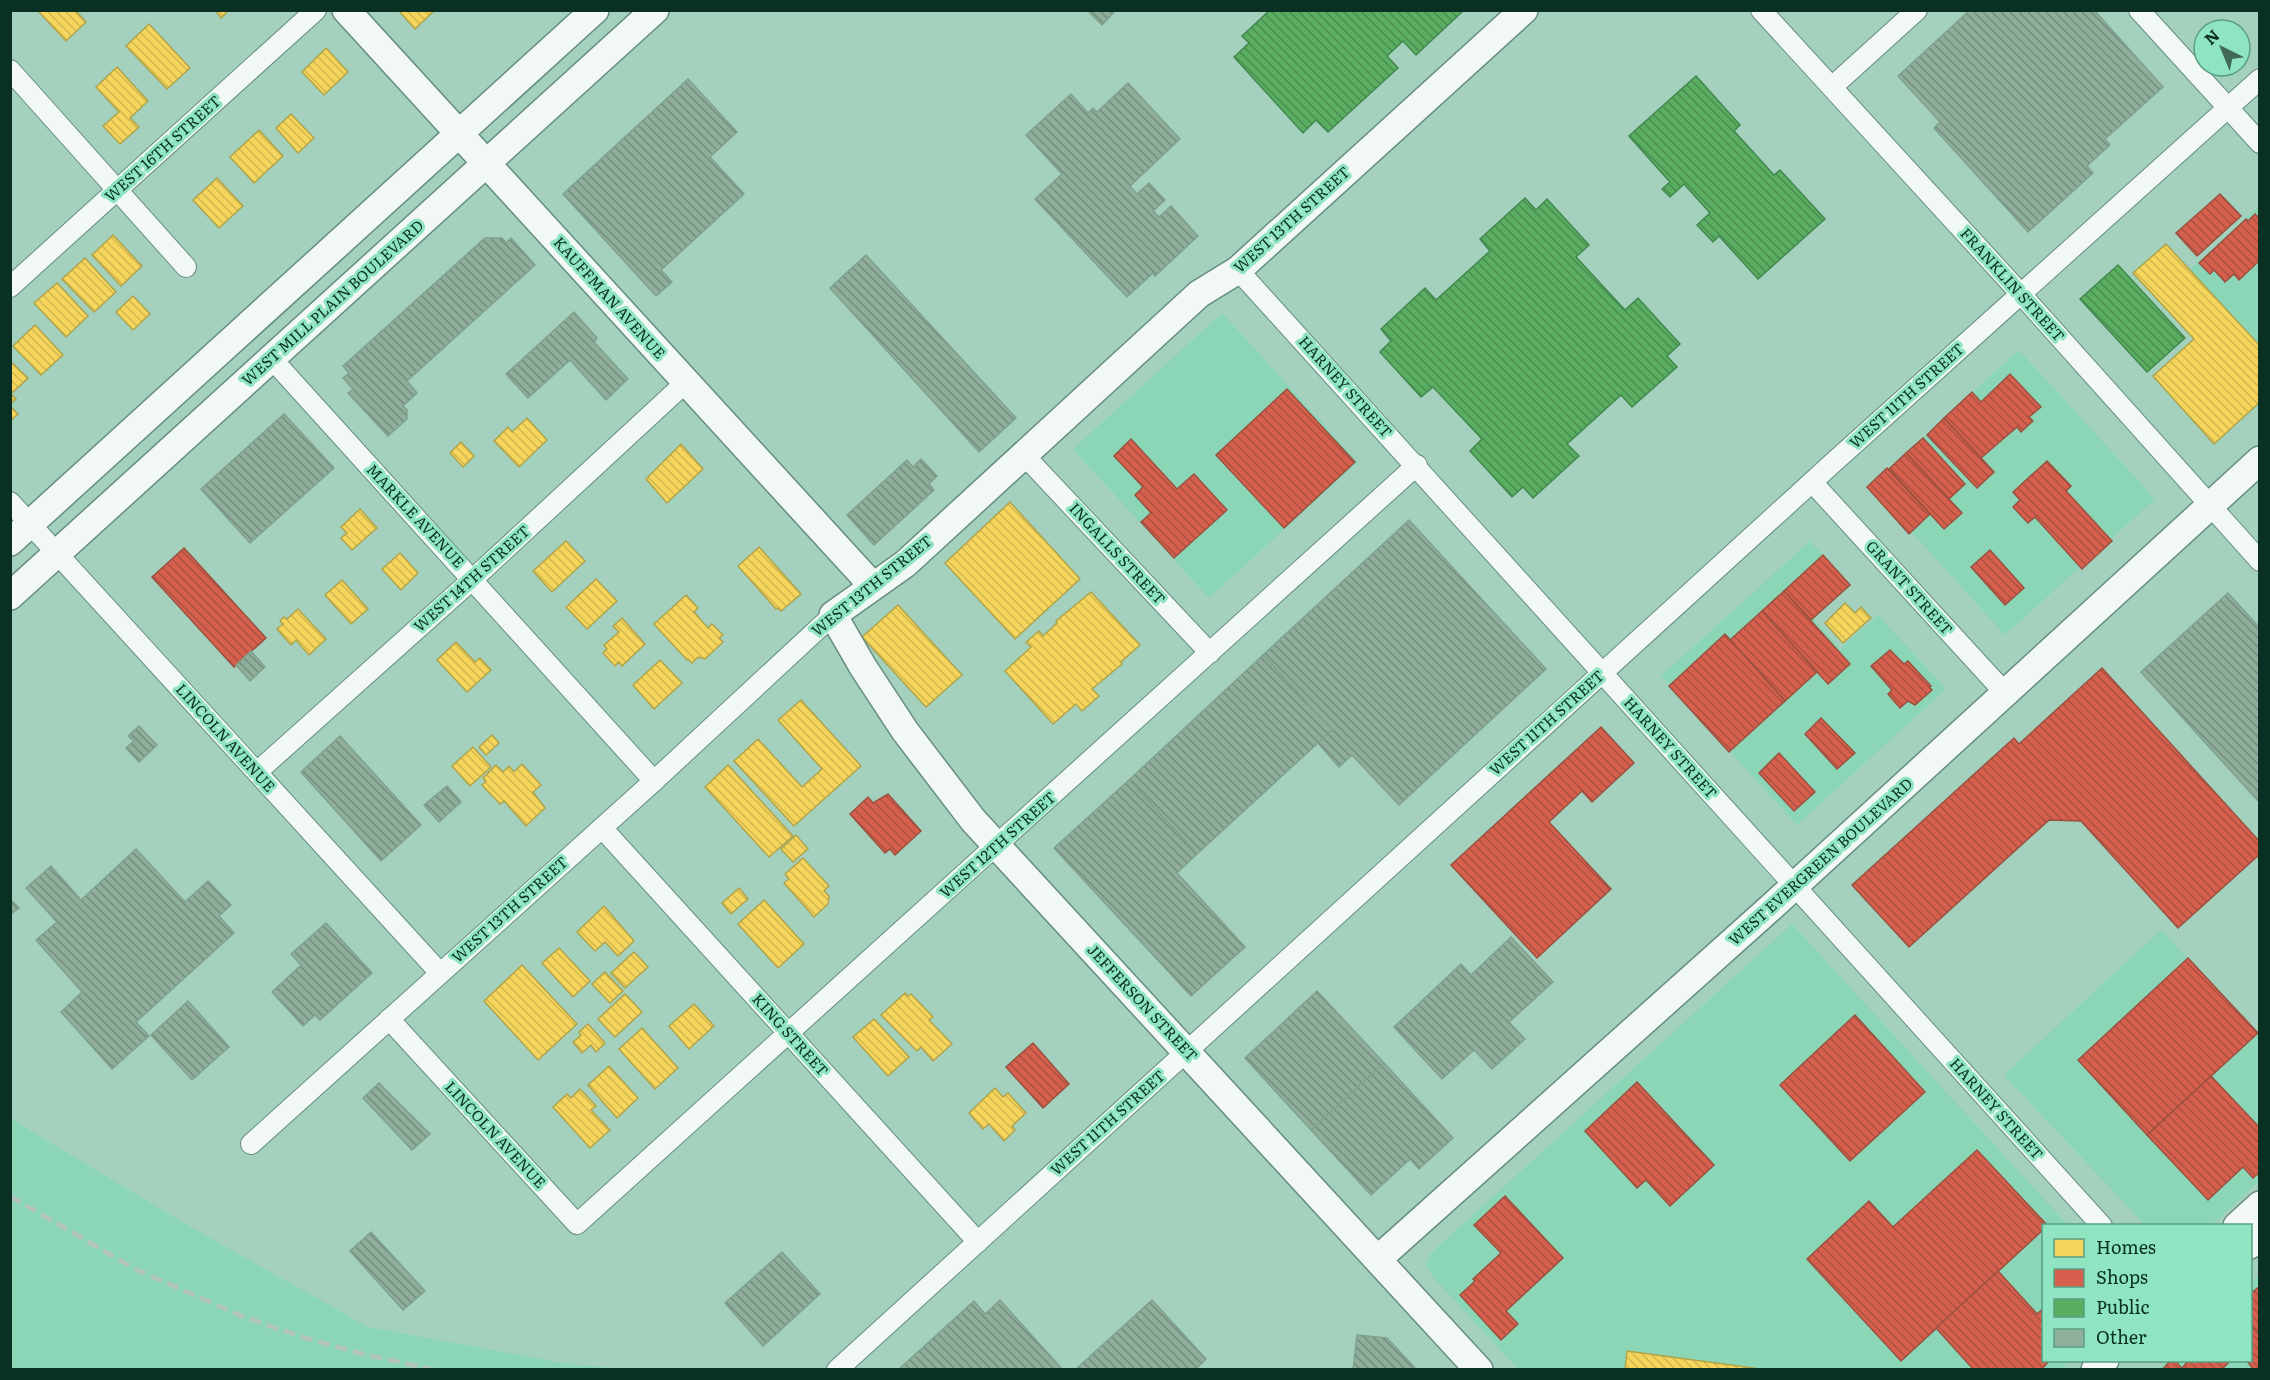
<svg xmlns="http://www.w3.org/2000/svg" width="2270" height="1380" viewBox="0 0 2270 1380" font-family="Literata,serif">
<defs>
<pattern id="homes-back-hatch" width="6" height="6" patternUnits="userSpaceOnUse" patternTransform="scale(1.5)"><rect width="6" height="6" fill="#f6d55c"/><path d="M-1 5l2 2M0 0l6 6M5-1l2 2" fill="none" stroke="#d2b750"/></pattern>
<pattern id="shops-back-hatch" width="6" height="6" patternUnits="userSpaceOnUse" patternTransform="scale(1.5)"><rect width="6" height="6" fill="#d6604d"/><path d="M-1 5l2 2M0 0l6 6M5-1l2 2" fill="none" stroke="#ac5040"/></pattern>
<pattern id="public-back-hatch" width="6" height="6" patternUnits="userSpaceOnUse" patternTransform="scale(1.5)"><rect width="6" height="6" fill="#5aae61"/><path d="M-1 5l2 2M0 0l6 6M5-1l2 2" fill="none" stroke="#498e50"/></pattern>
<pattern id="building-back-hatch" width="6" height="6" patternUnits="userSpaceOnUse" patternTransform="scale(1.5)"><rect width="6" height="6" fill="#8fae9b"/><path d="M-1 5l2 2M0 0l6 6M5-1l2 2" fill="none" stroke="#738e7e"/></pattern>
</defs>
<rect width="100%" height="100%" fill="#a3d1be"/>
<g fill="#8cd6b8">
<polygon points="2259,206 2259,342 2257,344 2189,270"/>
<polygon points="1222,313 1358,462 1209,598 1073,449"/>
<polygon points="2019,350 2155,499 2005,635 1870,486"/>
<polygon points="1810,541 1851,585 1814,619 1840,649 1878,615 1946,689 1797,825 1661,676"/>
<polygon points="1792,924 2068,1225 2044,1226 2044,1360 2070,1361 2059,1370 1518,1369 1432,1276 1426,1263 1430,1254"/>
<polygon points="2161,930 2259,1035 2259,1181 2212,1225 2145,1225 2004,1075"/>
<polygon points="11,1119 189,1226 368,1327 562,1363 622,1369 11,1369"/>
<polygon points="2259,1275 2259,1369 2157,1370 2167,1361 2250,1360 2251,1284"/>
</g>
<g fill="url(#homes-back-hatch)" stroke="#afa44b" stroke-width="1.5">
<polygon points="37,10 75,10 86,22 66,41"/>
<polygon points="215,10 229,10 221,18"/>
<polygon points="398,10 435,10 415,29"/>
<polygon points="149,24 190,68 167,89 126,46"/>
<polygon points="326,48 348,72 324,95 302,72"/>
<polygon points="117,67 148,101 130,118 139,127 120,144 103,126 119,112 96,87"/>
<polygon points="291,114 314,138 298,153 276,128"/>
<polygon points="259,130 283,156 254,183 230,157"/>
<polygon points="217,178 243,206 219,228 193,200"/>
<polygon points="113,235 142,266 121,286 92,255"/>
<polygon points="2166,244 2260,346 2260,402 2214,444 2153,376 2194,339 2133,273"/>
<polygon points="85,258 116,292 94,312 62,279"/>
<polygon points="57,283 88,316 66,337 34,303"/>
<polygon points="133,296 150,314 133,330 116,312"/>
<polygon points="35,325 63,355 41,375 13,346"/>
<polygon points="10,361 28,378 11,394 16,399 10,404"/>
<polygon points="10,406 18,414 10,421"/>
<polygon points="527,418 547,440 519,467 494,441 508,427 512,432"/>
<polygon points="461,442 474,456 463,467 450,453"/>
<polygon points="681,444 703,469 667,503 646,479"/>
<polygon points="1010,502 1080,579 1015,639 945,563"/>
<polygon points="360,509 377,528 352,550 341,538 347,533 341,527"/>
<polygon points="566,541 585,561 552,592 533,571"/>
<polygon points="759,547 801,594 781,611 778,608 776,609 738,566"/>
<polygon points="400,553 418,573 401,590 382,569"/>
<polygon points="596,579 617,601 587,629 566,607"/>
<polygon points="342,580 368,609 351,624 325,595"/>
<polygon points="1091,592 1140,645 1121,662 1122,664 1092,689 1099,696 1082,711 1076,704 1053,724 1005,671 1031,647 1026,642 1039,631 1043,636 1057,623 1056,621"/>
<polygon points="686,595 698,608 694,612 708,628 712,624 723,635 719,638 723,642 705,659 698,657 692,663 688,659 687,660 654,624"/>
<polygon points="1845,603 1855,613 1861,607 1871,618 1843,643 1825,623"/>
<polygon points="898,605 962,675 926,707 862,637"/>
<polygon points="298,609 326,639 309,655 296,640 291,645 277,629 283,624 280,621 284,617 287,619"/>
<polygon points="622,618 645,644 622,666 619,662 615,666 603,653 607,649 604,645 619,632 613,626"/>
<polygon points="456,642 475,662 480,658 491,670 467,692 437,660"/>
<polygon points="660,660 682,683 654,709 633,685"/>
<polygon points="801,700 861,766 794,826 734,761 758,739 802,787 822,769 778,720"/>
<polygon points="492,735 499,743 486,755 479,747"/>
<polygon points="473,747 491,767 470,786 452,766"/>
<polygon points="522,764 541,785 533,792 545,808 526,826 504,801 500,804 482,785 486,781 483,778 496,765 503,772 509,766 514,772"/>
<polygon points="728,765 793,836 769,857 705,787"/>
<polygon points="796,835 808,849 793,862 781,849"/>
<polygon points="803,858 829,886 824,891 829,896 828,904 814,917 784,883 789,879 785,874"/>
<polygon points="739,888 748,899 731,914 722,903"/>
<polygon points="764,900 804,944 778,968 738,924"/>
<polygon points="604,906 634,941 618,956 605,942 595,951 577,932"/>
<polygon points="559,948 590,981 573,997 542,963"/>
<polygon points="634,952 648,967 625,988 611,973"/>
<polygon points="522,965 577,1024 538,1060 484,1001"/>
<polygon points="605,972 623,991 610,1003 592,984"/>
<polygon points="905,993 908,996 911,994 933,1017 929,1020 952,1044 933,1061 921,1047 917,1051 881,1015"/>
<polygon points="625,994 642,1012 615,1037 598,1019"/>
<polygon points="694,1004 714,1026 689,1049 669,1026"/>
<polygon points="874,1019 909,1057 888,1076 853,1037"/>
<polygon points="588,1024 605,1043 596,1052 591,1045 582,1053 573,1042 581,1035 579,1032"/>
<polygon points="642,1028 678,1068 655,1089 619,1049"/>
<polygon points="609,1066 638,1098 617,1118 588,1085"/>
<polygon points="995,1088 1003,1097 1008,1093 1026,1113 1012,1126 1015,1130 1004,1141 989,1124 983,1129 969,1113"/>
<polygon points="580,1089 596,1106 591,1110 610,1130 590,1148 553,1107 567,1094 571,1098"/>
<polygon points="1627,1351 1768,1370 1625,1370"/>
</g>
<g fill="url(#shops-back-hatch)" stroke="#995240" stroke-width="1.5">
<polygon points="2220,194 2241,216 2197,256 2176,233"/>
<polygon points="2255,214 2260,219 2260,260 2239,280 2234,274 2225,282 2214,270 2210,274 2199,263 2246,219 2248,221"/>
<polygon points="2010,374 2041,407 2029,417 2033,421 2021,432 2017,427 1981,458 1944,418 1972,392 1981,402"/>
<polygon points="1287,389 1355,462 1284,528 1216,455"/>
<polygon points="1944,418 1994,472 1977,488 1927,435"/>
<polygon points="1923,438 1965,484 1949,499 1906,453"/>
<polygon points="1131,439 1177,489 1194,474 1227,510 1174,558 1141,522 1151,513 1135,495 1143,487 1114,456"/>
<polygon points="1906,453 1962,513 1944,529 1889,469"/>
<polygon points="2047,461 2071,486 2066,491 2112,541 2082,569 2035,517 2028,523 2013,507 2020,500 2013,492"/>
<polygon points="1887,468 1930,514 1909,534 1867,487"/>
<polygon points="184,548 266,638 234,667 152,577"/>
<polygon points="1990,550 2024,588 2005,605 1971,567"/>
<polygon points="1823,555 1850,585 1811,620 1784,591"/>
<polygon points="1784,591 1850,664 1828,684 1762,611"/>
<polygon points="1762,611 1817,672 1785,701 1730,640"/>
<polygon points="1725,634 1785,701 1729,752 1669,686"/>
<polygon points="1890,650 1904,664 1908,661 1931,686 1929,687 1932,690 1915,705 1908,701 1900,708 1888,694 1892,690 1871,666"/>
<polygon points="2102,668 2260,842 2260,854 2178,928 2081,821 2049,820 1909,947 1852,885 2014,738 2019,744"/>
<polygon points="1821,718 1855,753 1837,769 1805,734"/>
<polygon points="1601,727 1634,763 1592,802 1582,791 1549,822 1611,889 1537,958 1451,865"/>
<polygon points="1779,753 1815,792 1794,811 1759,773"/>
<polygon points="888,794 921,831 895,855 890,849 885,853 850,814 868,797 873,803"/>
<polygon points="2188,958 2258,1033 2147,1135 2078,1060"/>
<polygon points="1855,1015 1925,1092 1850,1161 1780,1085"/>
<polygon points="1033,1043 1069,1084 1043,1108 1006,1067"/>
<polygon points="2211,1076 2260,1128 2260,1172 2253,1178 2243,1167 2208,1200 2147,1135"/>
<polygon points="1637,1082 1714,1165 1670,1206 1646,1180 1637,1188 1585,1131"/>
<polygon points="1977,1150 2047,1225 2044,1226 2044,1229 1901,1361 1807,1259 1869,1201 1893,1227"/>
<polygon points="1505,1196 1563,1258 1506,1311 1518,1324 1501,1340 1460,1295 1475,1281 1473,1279 1501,1253 1474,1225"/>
<polygon points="1998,1271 2037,1314 2044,1308 2044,1360 2050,1360 2041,1370 1974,1370 1936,1328"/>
<polygon points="2260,1286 2260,1335 2250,1325 2250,1294"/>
<polygon points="2250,1325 2260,1335 2260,1370 2254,1370 2246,1360 2250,1360"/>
<polygon points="2171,1360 2175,1360 2183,1370 2162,1370"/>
<polygon points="2189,1360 2231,1360 2221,1370 2183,1370 2182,1368"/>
</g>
<g fill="url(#public-back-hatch)" stroke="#42884e" stroke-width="1.5">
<polygon points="1270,10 1464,10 1416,55 1403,41 1387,56 1398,68 1328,132 1316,120 1303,133 1234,57 1249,43 1242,36"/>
<polygon points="1696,76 1740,125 1734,131 1774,175 1780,170 1825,219 1758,279 1719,236 1713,242 1697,225 1710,213 1684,184 1670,197 1662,189 1670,182 1629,136"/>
<polygon points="1525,198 1536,210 1547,199 1589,245 1576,257 1625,310 1638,298 1680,344 1667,356 1677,367 1632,407 1621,395 1567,444 1579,456 1533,498 1523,487 1512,497 1470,451 1482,439 1433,387 1421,397 1380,352 1391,341 1381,329 1425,288 1436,300 1490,251 1480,239"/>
<polygon points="2118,265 2185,338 2147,372 2080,299"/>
</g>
<g fill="url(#building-back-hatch)" stroke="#81a18f" stroke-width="1.5">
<polygon points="1087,10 1116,10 1102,25"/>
<polygon points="1970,10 2094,10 2163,87 2105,139 2110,145 2087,166 2093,173 2028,232 1934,128 1940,122 1898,76"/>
<polygon points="688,79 737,132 710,157 744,194 661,270 672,282 656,296 563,194"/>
<polygon points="1128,83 1180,139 1130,186 1137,194 1149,183 1165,200 1153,211 1159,217 1171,206 1198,236 1155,276 1153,273 1127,297 1035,199 1062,174 1026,135 1071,94 1088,113 1093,108 1097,112"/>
<polygon points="485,238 502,238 506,243 511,238 535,265 407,381 417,393 403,406 407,410 407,419 388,436 348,393 353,389 343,378 349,373 343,366"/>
<polygon points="866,255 1016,418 979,452 830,288"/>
<polygon points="574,312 597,338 594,342 628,379 606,400 570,360 528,398 506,374"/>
<polygon points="284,414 334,468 250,543 201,489"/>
<polygon points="921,459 937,476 929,484 934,490 874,545 847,515 907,460 913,467"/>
<polygon points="1409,520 1546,669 1399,805 1352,755 1339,767 1318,743 1332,730 1263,655"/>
<polygon points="2228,593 2260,628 2260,803 2141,672"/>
<polygon points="251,651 265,667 250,681 236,665"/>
<polygon points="1263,655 1332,730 1197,854 1129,780"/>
<polygon points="139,726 157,745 139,762 126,748 134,741 128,736"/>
<polygon points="340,736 421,825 381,861 301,772"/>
<polygon points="1129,780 1197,854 1177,873 1245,947 1191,996 1054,848"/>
<polygon points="447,786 461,802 439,822 424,805"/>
<polygon points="136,849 185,902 208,881 231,905 219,916 234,933 136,1022 149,1036 112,1069 61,1012 82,992 36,940 57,922 26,888 51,866 81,900"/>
<polygon points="10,899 19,908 10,915"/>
<polygon points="326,923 372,973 320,1020 315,1015 303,1026 272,992 301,965 291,954"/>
<polygon points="1511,937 1553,982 1509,1022 1525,1039 1492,1069 1474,1050 1442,1079 1394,1027 1461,964 1471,975"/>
<polygon points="1317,991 1384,1063 1311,1130 1245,1058"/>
<polygon points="188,1001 229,1047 192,1080 151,1035"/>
<polygon points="1384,1063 1453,1138 1419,1169 1410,1159 1371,1195 1311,1130"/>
<polygon points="379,1083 430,1134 412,1150 363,1098"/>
<polygon points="371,1232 425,1291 403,1310 350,1251"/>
<polygon points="782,1252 820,1294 763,1346 725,1303"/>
<polygon points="1000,1300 1063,1370 898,1370 974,1301 985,1314"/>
<polygon points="1152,1300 1206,1359 1195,1370 1075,1370"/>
<polygon points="1357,1335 1387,1338 1417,1370 1353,1370"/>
</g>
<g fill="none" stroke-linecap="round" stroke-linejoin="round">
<g stroke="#668d7f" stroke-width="22">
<g id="street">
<polyline points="1761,10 2020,293 2260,561"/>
<polyline points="2139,10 2260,143"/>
<polyline points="10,70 186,267"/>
<polyline points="1832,87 1917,10"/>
<polyline points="1238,270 2102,1226"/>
<polyline points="10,287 316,10"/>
<polyline points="272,359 654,781"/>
<polyline points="1024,455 1210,653"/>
<polyline points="1812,482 2006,694"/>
<polyline points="10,502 440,973"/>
<polyline points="257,772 473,579 685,383"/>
<polyline points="602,828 978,1242"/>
<polyline points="389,1019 577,1224 1417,465"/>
<polyline points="251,1144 654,781 833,615"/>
<polyline points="837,1370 1835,461 2260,79"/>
</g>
</g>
<g stroke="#668d7f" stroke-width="30">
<g id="secondary">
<polyline points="346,10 872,585"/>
<polyline points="10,542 595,10"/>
<polyline points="10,596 655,10"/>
<polyline points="2237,1226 2260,1205"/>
<polyline points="2250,1245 2260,1237"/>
<polyline points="1378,1259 1768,910 2260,460"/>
<polyline points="1479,1370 973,820 905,731 863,667 833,615 905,564 1199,294 1238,270 1524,10"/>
<polyline points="2095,1370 2105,1360"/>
</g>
</g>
<use href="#street" stroke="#f1f8f5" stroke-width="20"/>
<use href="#secondary" stroke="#f1f8f5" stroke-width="27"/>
<polyline stroke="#b6c4be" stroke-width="4.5" stroke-dasharray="12 6" stroke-linecap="butt" points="10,1196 135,1269 244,1317 302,1337 363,1354 435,1370"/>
</g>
<g text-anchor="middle" stroke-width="6" stroke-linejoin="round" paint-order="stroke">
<g font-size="15" fill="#0a3023" stroke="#8fe5c2">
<text transform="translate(163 149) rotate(-42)" y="5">WEST 16TH STREET</text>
<text transform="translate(1292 220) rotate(-42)" y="5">WEST 13TH STREET</text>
<text transform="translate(2012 285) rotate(48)" y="5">FRANKLIN STREET</text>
<text transform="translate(609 298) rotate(48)" y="5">KAUFFMAN AVENUE</text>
<text transform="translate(333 303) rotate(-42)" y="5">WEST MILL PLAIN BOULEVARD</text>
<text transform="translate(1345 387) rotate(48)" y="5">HARNEY STREET</text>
<text transform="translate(1907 396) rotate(-42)" y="5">WEST 11TH STREET</text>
<text transform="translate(415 516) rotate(47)" y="5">MARKLE AVENUE</text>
<text transform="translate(1117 554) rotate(47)" y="5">INGALLS STREET</text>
<text transform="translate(472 579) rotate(-42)" y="5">WEST 14TH STREET</text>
<text transform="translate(872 586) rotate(-39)" y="5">WEST 13TH STREET</text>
<text transform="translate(1909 588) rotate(48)" y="5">GRANT STREET</text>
<text transform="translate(1547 723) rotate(-42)" y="5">WEST 11TH STREET</text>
<text transform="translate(225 738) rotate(48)" y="5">LINCOLN AVENUE</text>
<text transform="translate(1670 748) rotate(48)" y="5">HARNEY STREET</text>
<text transform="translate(998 845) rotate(-42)" y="5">WEST 12TH STREET</text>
<text transform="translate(1821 862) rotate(-42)" y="5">WEST EVERGREEN BOULEVARD</text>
<text transform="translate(510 910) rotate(-42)" y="5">WEST 13TH STREET</text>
<text transform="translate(1142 1003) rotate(47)" y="5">JEFFERSON STREET</text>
<text transform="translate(790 1035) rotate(48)" y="5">KING STREET</text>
<text transform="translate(1996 1109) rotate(48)" y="5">HARNEY STREET</text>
<text transform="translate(1108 1123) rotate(-42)" y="5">WEST 11TH STREET</text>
<text transform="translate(495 1135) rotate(47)" y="5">LINCOLN AVENUE</text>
</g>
</g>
<rect width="2270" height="1380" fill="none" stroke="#0a3023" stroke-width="24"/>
<rect x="2042" y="1224" width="210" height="138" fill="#8fe5c2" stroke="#5a9d82" stroke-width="1.5"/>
<rect x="2054" y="1239" width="30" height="18" fill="#f6d55c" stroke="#5a9d82" stroke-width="1.5"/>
<text x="2096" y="1254" font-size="18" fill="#0a3023">Homes</text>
<rect x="2054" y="1269" width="30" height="18" fill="#d6604d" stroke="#5a9d82" stroke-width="1.5"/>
<text x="2096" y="1284" font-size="18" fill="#0a3023">Shops</text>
<rect x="2054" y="1299" width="30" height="18" fill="#5aae61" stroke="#5a9d82" stroke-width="1.5"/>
<text x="2096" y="1314" font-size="18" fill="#0a3023">Public</text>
<rect x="2054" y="1329" width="30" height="18" fill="#8fae9b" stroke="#5a9d82" stroke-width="1.5"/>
<text x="2096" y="1344" font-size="18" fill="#0a3023">Other</text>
<g transform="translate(2222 48) rotate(317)"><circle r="28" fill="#8fe5c2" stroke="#5a9d82" stroke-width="1.5"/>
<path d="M0-4.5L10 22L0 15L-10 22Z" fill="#406859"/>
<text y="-9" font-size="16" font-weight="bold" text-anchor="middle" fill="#0a3023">N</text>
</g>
</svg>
